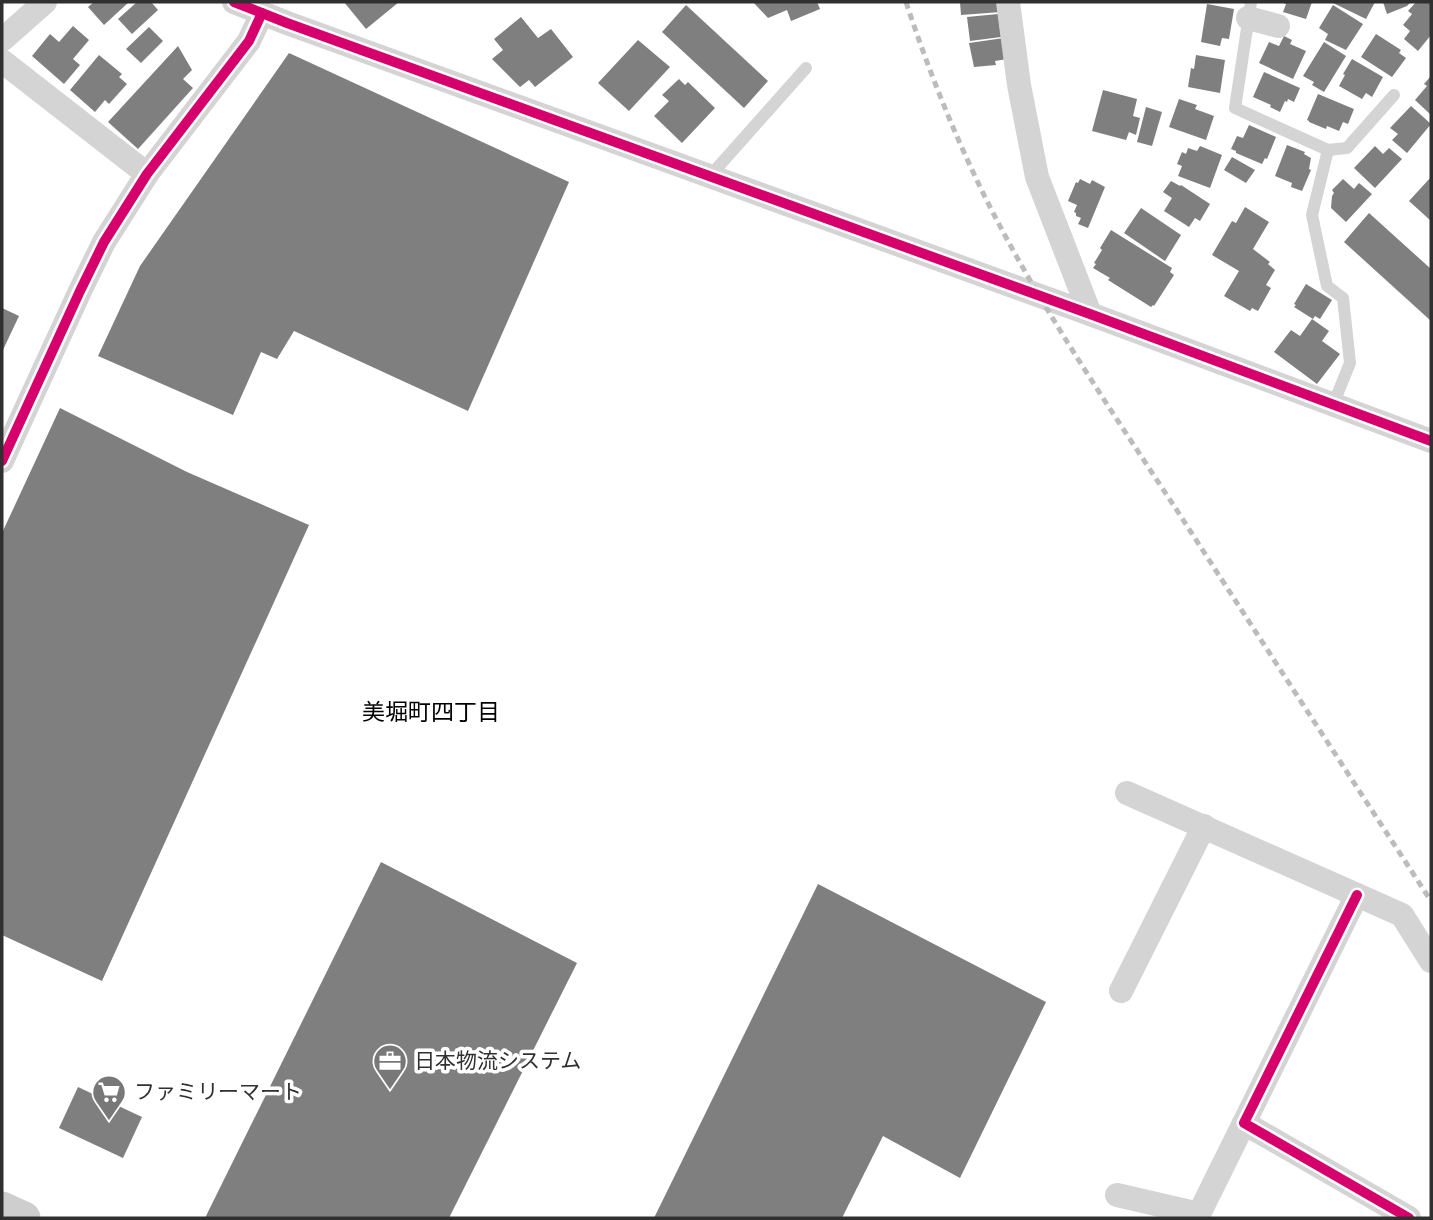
<svg xmlns="http://www.w3.org/2000/svg" width="1433" height="1220" viewBox="0 0 1433 1220" font-family="'Roboto Condensed','Noto Sans JP',sans-serif">
<rect width="100%" height="100%" fill="#fff"/>
<g fill="#7f7f7f">
<polygon points="94,2 129,2 104,25 88,7"/>
<polygon points="137,2 151,2 158,10 132,34 118,19"/>
<polygon points="344,2 399,2 366,29"/>
<polygon points="753,2 817,2 820,9 791,21 787,10 768,18"/>
<polygon points="960,2 1001,2 1001,12 961,15"/>
<polygon points="1281,2 1312,2 1306,19 1283,12 1286,4"/>
<polygon points="1331,2 1375,2 1366,19"/>
<polygon points="1383,2 1411,2 1407,6 1387,14"/>
<polygon points="1416,2 1431,2 1431,35 1418,51 1404,39 1410,31 1403,25 1412,14 1408,11"/>
<polygon points="1207,4 1234,9 1229,39 1222,38 1220,46 1201,42"/>
<polygon points="686,5 768,81 744,108 662,32"/>
<polygon points="1333,5 1363,24 1346,50 1325,40 1328,34 1319,28"/>
<polygon points="998,14 1001,37 970,41 967,17"/>
<polygon points="521,17 538,38 551,29 573,57 535,87 529,80 520,87 492,59 503,50 494,39"/>
<polygon points="73,26 89,40 73,59 80,65 64,84 32,56 50,34 59,42"/>
<polygon points="149,27 163,41 141,63 126,49"/>
<polygon points="1376,34 1401,50 1399,53 1406,58 1392,77 1361,57"/>
<polygon points="1284,36 1292,40 1290,44 1306,51 1293,79 1259,63 1269,42 1279,46"/>
<polygon points="1004,38 1007,59 995,61 996,65 974,67 969,43"/>
<polygon points="638,40 670,67 629,111 598,83"/>
<polygon points="1324,42 1346,56 1324,92 1312,85 1314,82 1303,76"/>
<polygon points="178,46 192,70 183,79 193,88 138,149 108,122"/>
<polygon points="289,53 569,182 468,411 294,331 277,359 261,352 233,415 98,356 140,266"/>
<polygon points="99,55 122,74 119,77 127,84 109,104 105,100 95,112 70,90"/>
<polygon points="1196,55 1225,60 1220,93 1188,87 1191,68 1194,69"/>
<polygon points="1352,59 1383,77 1372,97 1366,93 1362,99 1339,86 1345,75 1343,74"/>
<polygon points="1264,72 1300,88 1294,102 1288,99 1287,102 1285,101 1280,112 1270,107 1271,105 1253,97"/>
<polygon points="1431,76 1431,115 1415,100 1427,86 1424,84"/>
<polygon points="679,79 685,85 688,82 715,108 682,143 654,116 669,101 662,95"/>
<polygon points="1103,90 1137,99 1133,116 1140,118 1136,135 1129,132 1126,140 1092,131"/>
<polygon points="1318,94 1354,109 1348,124 1343,122 1339,131 1327,126 1326,129 1309,122 1309,121 1307,120"/>
<polygon points="1179,99 1197,105 1195,109 1214,116 1206,140 1169,127"/>
<polygon points="1411,106 1431,124 1407,153 1392,140 1398,134 1390,128"/>
<polygon points="1146,107 1162,112 1152,146 1137,142"/>
<polygon points="1249,125 1276,137 1267,159 1265,158 1262,164 1236,153 1236,151 1231,149 1237,136 1243,138"/>
<polygon points="1287,145 1305,152 1304,154 1311,158 1309,169 1311,170 1302,191 1291,187 1292,183 1275,176"/>
<polygon points="1200,146 1222,155 1210,188 1178,176 1182,166 1177,164 1182,152 1186,154 1188,148 1197,151"/>
<polygon points="1375,146 1383,154 1389,148 1402,159 1375,188 1354,168"/>
<polygon points="1232,157 1255,170 1246,183 1224,170"/>
<polygon points="1431,177 1431,221 1409,201"/>
<polygon points="1080,179 1090,184 1092,180 1105,187 1088,228 1078,224 1081,218 1076,216 1076,213 1074,212 1077,205 1068,201 1076,182 1078,183"/>
<polygon points="1343,179 1354,189 1359,183 1372,194 1346,222 1331,208 1332,196 1334,193 1332,190"/>
<polygon points="1171,181 1180,186 1181,185 1210,204 1200,221 1195,218 1189,227 1164,211 1172,198 1163,192"/>
<polygon points="1245,207 1269,222 1253,249 1270,262 1268,264 1275,270 1266,285 1271,288 1258,311 1252,308 1250,311 1224,296 1239,271 1212,255 1232,221 1236,223"/>
<polygon points="1141,208 1181,235 1165,261 1124,233"/>
<polygon points="1369,213 1431,269 1431,321 1344,242"/>
<polygon points="1111,230 1172,268 1170,272 1174,275 1154,306 1153,305 1151,307 1108,280 1110,278 1093,268 1096,264 1094,263 1102,250 1100,248"/>
<polygon points="1306,284 1332,300 1320,319 1315,316 1313,319 1294,307 1296,305 1294,304"/>
<polygon points="2,308 19,316 2,352"/>
<polygon points="1312,319 1329,331 1322,341 1340,354 1317,384 1274,352 1291,330 1300,336"/>
<polygon points="60,408 187,472 309,525 102,981 2,935 2,533"/>
<polygon points="381,862 577,963 449,1218 205,1218"/>
<polygon points="818,884 1046,1002 960,1178 883,1136 842,1218 654,1218"/>
<polygon points="78,1087 142,1117 123,1158 59,1128"/>
</g>
<g fill="none" stroke-linecap="round" stroke-linejoin="round">
<g stroke="#d4d4d4" stroke-width="12">
<polyline points="1251,2 1235,108 1328,150 1312,215 1327,286 1343,298 1350,363 1333,405"/>
<polyline points="1328,150 1347,148 1394,95"/>
<polyline points="710,176 806,68"/>
</g>
<g stroke="#d4d4d4" stroke-width="24">
<polyline points="234,2 287,23 1090,314 1431,441"/>
<polyline points="1008,2 1019,85 1037,177 1090,314"/>
<polyline points="1248,18 1278,26"/>
<polyline points="2,40 45,2"/>
<polyline points="2,61 147,174"/>
<polyline points="2,461 80,291 104,242 147,174 249,41 262,13"/>
<polyline points="1127,793 1402,915 1431,961"/>
<polyline points="1357,895 1244,1123 1409,1218"/>
<polyline points="1121,991 1204,826"/>
<polyline points="1117,1195 1199,1214"/>
<polyline points="1197,1218 1244,1123"/>
</g>
<polyline stroke="#cecece" stroke-width="33" points="2,1208 24,1218"/>
<path stroke="#bcbcbc" stroke-width="5" stroke-dasharray="7 5" stroke-linecap="butt" d="M 906,2 C 928,69 954,134 985,197 C 1040,307 1111,410 1178,512 C 1262,642 1347,772 1431,901"/>
<g stroke="#fff" stroke-width="15">
<g id="cycleway">
<polyline points="234,2 287,23 1090,314 1431,441"/>
<polyline points="2,461 80,291 104,242 147,174 249,41 262,13"/>
<polyline points="1357,895 1244,1123 1409,1218"/>
</g>
</g>
<use href="#cycleway" stroke="#d6006c" stroke-width="10"/>
</g>
<defs>
<g id="office-pin" transform="scale(1.75)"><path d="M0 17L-7.5 6A9.5 9.5 0 1 1 7.5 6Z" fill="#787878" stroke="#fff"/><path d="M-6-3h4V-5.5h4V-3h4V5H-6ZM-1-4.5V-3h2v-1.5ZM-6 0V1H6V0Z" fill="#fff"/></g>
<g id="supermarket-pin" transform="scale(1.75)"><path d="M0 17L-7.5 6A9.5 9.5 0 1 1 7.5 6Z" fill="#787878" stroke="#fff"/><path d="M-6-5.5h2.5l.6 2H6L4.5 2H-2.5L-4.4-4H-6ZM-1.5 3.2a1.3 1.3 0 1 0 .1 0ZM3 3.2a1.3 1.3 0 1 0 .1 0Z" fill="#fff"/></g>
</defs>
<g fill-rule="evenodd">
<use href="#office-pin" x="390" y="1061"/>
<use href="#supermarket-pin" x="109" y="1092"/>
</g>
<g text-anchor="middle" stroke-width="7" stroke-linejoin="round" paint-order="stroke">
<g font-size="21" fill="#303030" stroke="#fff" text-anchor="start">
<text x="414" y="1068">日本物流システム</text>
<text x="134" y="1099">ファミリーマート</text>
</g>
<g font-size="23" fill="#000" stroke="#fff">
<text x="431" y="720">美堀町四丁目</text>
</g>
</g>
<rect width="1433" height="1220" fill="none" stroke="#303030" stroke-width="7"/>
</svg>
